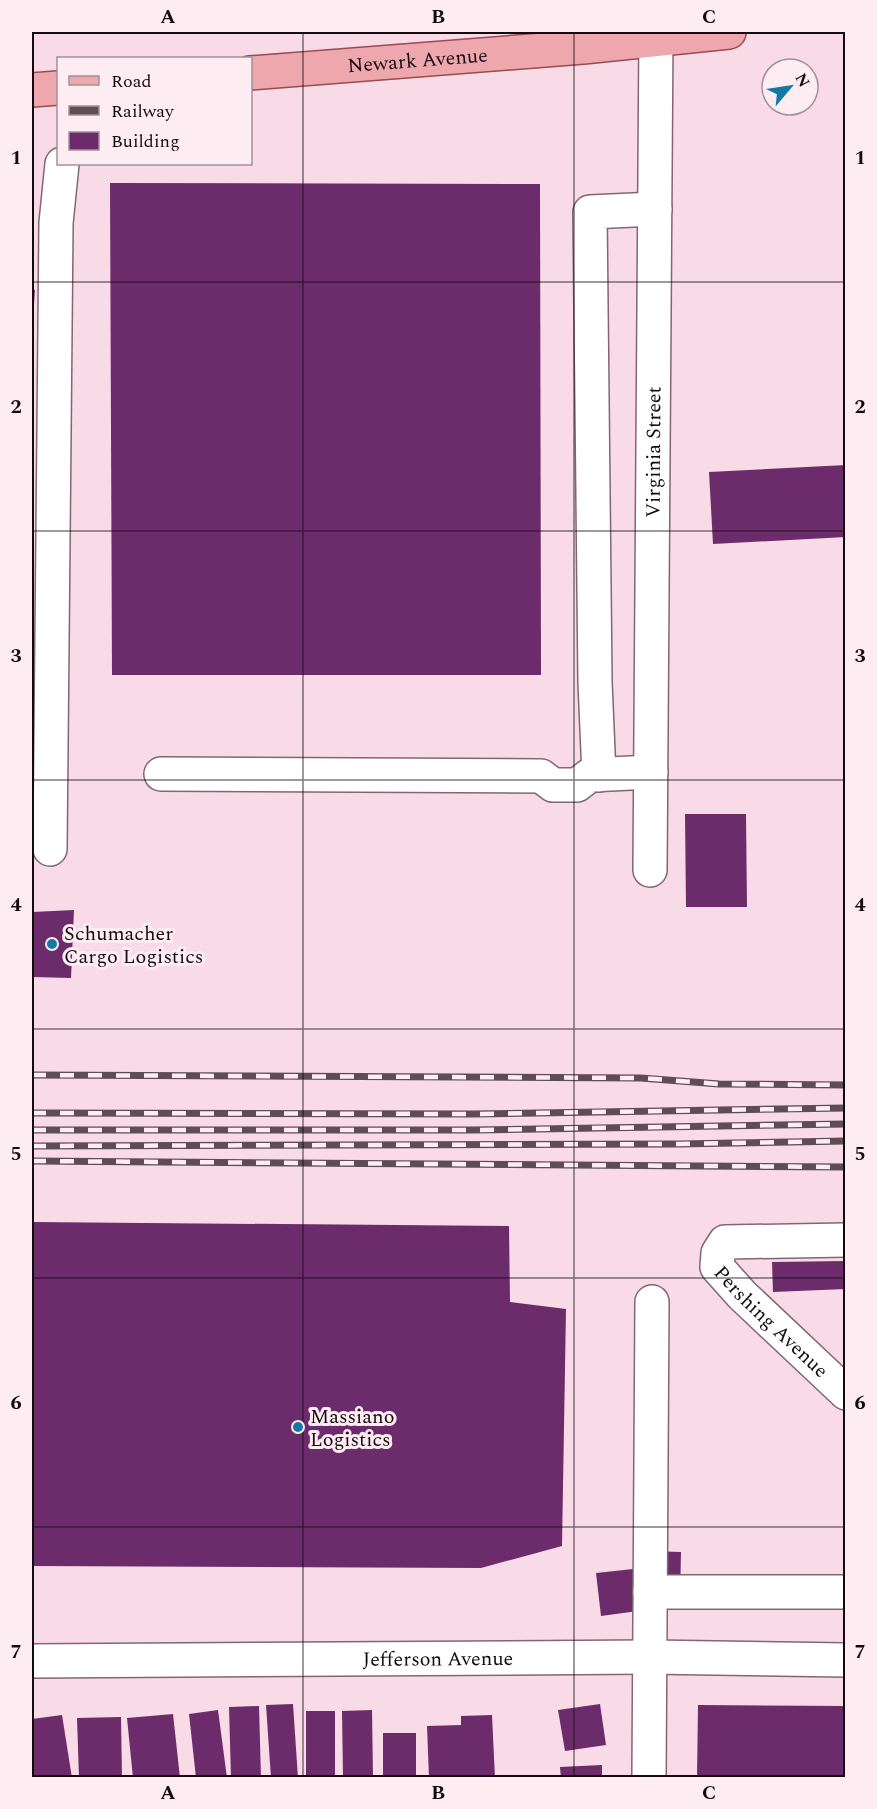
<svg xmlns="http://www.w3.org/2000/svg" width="877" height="1809" viewBox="0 0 877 1809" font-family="Spectral,serif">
<rect width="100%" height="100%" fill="#f9dbe7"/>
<g fill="#6c2b6b">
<polygon points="110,183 540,184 541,675 112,675"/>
<polygon points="32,290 35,290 33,317 32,317"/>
<polygon points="846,465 846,537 713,544 709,472"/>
<polygon points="685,814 746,814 747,907 686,907"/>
<polygon points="74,910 71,978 32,977 32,912"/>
<polygon points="32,1222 509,1226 510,1302 566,1309 562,1546 481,1568 32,1566"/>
<polygon points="846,1261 846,1289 773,1292 772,1262"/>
<polygon points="649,1551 681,1552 680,1600"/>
<polygon points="633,1569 638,1611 601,1616 596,1573"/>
<polygon points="293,1704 298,1778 271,1778 266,1705"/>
<polygon points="600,1704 606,1745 565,1751 558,1710"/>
<polygon points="698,1705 846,1706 846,1778 697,1778"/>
<polygon points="259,1706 261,1778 231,1778 229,1707"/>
<polygon points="218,1710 227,1778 196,1778 189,1714"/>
<polygon points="372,1710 373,1778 343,1778 342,1711"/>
<rect x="306" y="1711" width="29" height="67"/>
<polygon points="173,1714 180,1778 133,1778 127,1718"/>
<polygon points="62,1715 72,1778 32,1778 32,1719"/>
<polygon points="492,1715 495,1778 429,1778 427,1726 461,1725 461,1716"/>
<polygon points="121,1717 122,1778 79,1778 77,1718"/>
<rect x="383" y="1733" width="33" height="45"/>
<polygon points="602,1765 602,1778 561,1778 560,1767"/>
</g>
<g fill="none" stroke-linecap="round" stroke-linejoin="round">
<g stroke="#816772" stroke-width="36">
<g id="minor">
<polyline points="161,774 541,776 553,785 577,785 590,775 651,772"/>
<polyline points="599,775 595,682 590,212 655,209"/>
<polyline points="50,849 56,223 62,164"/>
<path id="s1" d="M 650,870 L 656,32"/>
<path id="s2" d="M 846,1240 L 725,1242 L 718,1253 L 717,1267 L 742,1295 L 846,1393"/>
<polyline points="650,1592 846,1592"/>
<path id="s3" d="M 32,1661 L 650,1657 L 846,1660"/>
<polyline points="649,1778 652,1302"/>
</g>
</g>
<g stroke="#994a53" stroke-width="36">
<g id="major">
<path id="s4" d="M 250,73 L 583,47 L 729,32"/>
<polyline points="32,90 58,88"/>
</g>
</g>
<use href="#minor" stroke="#fff" stroke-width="33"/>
<use href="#major" stroke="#eda7ad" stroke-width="33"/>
<g stroke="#5e4e54" stroke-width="7">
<g id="rail">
<polyline points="32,1075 641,1078 719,1084 846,1085"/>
<polyline points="32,1113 473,1114 846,1108"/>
<polyline points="32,1130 473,1130 846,1124"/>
<polyline points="32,1146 679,1144 846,1141"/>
<polyline points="32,1161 846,1167"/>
</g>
</g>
<use href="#rail" stroke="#feecf3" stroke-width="4.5" stroke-dasharray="14" stroke-linecap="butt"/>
</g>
<path fill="none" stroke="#140b0f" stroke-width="1.5" stroke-opacity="0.55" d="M 303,32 L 303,1778M 574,32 L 574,1778M 32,282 L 846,282M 32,531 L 846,531M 32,780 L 846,780M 32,1029 L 846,1029M 32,1278 L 846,1278M 32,1527 L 846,1527"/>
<g fill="#1379a4" stroke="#feecf3" stroke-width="2">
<circle cx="52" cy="944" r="6"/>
<circle cx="298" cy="1427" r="6"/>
</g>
<g text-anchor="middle" stroke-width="6" stroke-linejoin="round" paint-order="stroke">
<g font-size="20" fill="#140b0f" stroke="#feecf3">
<text dy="7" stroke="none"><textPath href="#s4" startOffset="168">Newark Avenue</textPath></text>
<text dy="7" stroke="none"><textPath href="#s1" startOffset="418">Virginia Street</textPath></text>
<text dy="7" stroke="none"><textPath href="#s2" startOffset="225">Pershing Avenue</textPath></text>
<text dy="7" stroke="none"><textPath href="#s3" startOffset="406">Jefferson Avenue</textPath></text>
</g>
<g font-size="20" fill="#140b0f" stroke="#feecf3" text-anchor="start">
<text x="64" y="940">Schumacher<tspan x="64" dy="23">Cargo Logistics</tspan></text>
<text x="310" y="1423">Massiano<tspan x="310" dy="23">Logistics</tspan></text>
</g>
</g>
<rect width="877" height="1809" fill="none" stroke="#feecf3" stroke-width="66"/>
<rect x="57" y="57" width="195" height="108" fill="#feecf3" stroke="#a09298" stroke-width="1.5"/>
<rect x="69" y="76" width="30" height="9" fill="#eda7ad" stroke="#a09298" stroke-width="1.5"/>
<text x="111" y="87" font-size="18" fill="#140b0f">Road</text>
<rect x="69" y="106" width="30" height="9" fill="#5e4e54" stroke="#a09298" stroke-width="1.5"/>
<text x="111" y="117" font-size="18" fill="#140b0f">Railway</text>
<rect x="69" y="132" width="30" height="18" fill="#6c2b6b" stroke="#a09298" stroke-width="1.5"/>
<text x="111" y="147" font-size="18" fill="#140b0f">Building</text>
<g transform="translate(790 87) rotate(61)"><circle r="28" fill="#feecf3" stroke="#a09298" stroke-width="1.5"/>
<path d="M0-4.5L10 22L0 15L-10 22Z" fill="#1379a4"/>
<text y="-9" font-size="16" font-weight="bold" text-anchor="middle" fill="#140b0f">N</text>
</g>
<rect x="33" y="33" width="811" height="1743" fill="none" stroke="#140b0f" stroke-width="2"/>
<g font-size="20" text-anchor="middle" font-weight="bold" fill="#140b0f">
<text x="168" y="23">A</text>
<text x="438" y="23">B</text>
<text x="709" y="23">C</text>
<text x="16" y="164">1</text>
<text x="860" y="164">1</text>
<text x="16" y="413">2</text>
<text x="860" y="413">2</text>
<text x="16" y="662">3</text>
<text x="860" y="662">3</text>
<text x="16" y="911">4</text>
<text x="860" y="911">4</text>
<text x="16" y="1160">5</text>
<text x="860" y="1160">5</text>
<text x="16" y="1409">6</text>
<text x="860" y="1409">6</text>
<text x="16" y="1658">7</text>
<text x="860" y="1658">7</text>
<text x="168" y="1799">A</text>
<text x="438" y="1799">B</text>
<text x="709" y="1799">C</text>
</g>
</svg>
